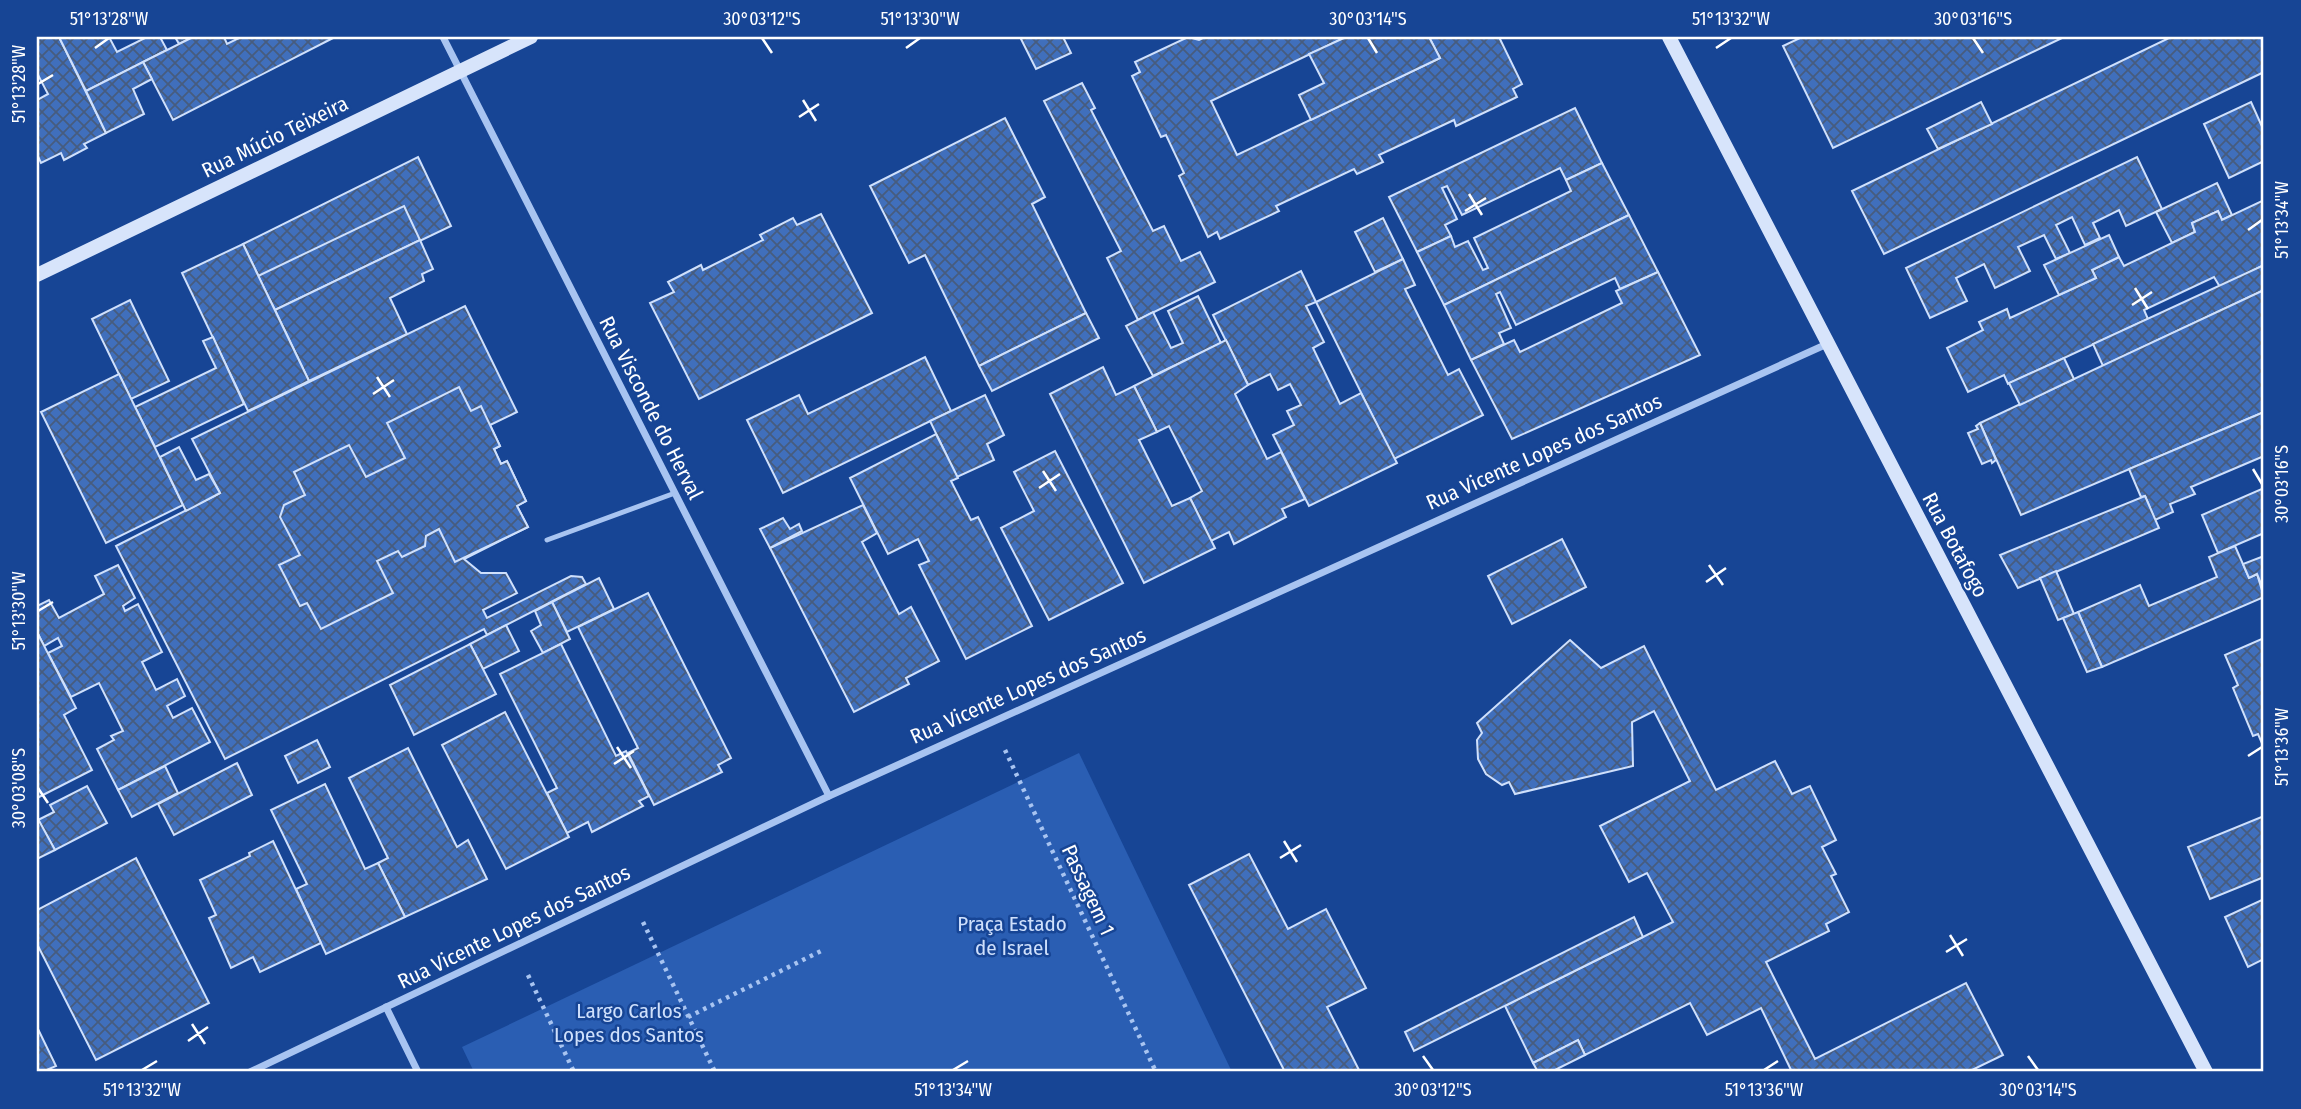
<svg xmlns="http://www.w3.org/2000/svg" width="2301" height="1109" viewBox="0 0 2301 1109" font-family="'Fira Sans Condensed',sans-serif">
<defs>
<pattern id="building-cross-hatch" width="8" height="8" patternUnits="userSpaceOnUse" patternTransform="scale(1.75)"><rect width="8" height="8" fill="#406fbc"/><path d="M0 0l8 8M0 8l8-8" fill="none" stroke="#475c7e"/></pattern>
</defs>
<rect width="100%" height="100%" fill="#174595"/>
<polygon fill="#2a5eb3" points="1079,753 1232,1072 474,1072 462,1047"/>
<g fill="url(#building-cross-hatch)" stroke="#cfe0fc" stroke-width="2">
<polygon points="37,37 59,37 106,133 84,144 87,148 64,160 61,153 41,163 37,154 37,100 48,94 37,73"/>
<polygon points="59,37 109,37 117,52 147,37 160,37 167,50 86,91"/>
<polygon points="175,37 193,37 179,44"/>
<polygon points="193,37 224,37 227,44 241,37 335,37 173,120 143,62"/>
<polygon points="1020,37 1063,37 1071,53 1036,69"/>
<polygon points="1188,37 1199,40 1205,37 1346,37 1211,101 1237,155 1440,58 1429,37 1499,37 1522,84 1513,89 1517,97 1456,126 1454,120 1379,155 1383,162 1357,174 1354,169 1276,206 1279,211 1220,239 1217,232 1208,237 1179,176 1184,173 1166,135 1161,137 1132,76 1140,72 1135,62"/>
<polygon points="1346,37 1429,37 1440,58 1311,120 1299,95 1324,83 1309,54"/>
<polygon points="1802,37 2064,37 1833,148 1783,46"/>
<polygon points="2171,37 2264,37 2264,72 1884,254 1852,191"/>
<polygon points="143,62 152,79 133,89 144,114 106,133 86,91"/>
<polygon points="1082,83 1095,108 1091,110 1153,231 1164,226 1181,261 1200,252 1215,282 1138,320 1107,258 1121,251 1044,101"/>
<polygon points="1981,102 1992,124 1938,149 1927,129"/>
<polygon points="2251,102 2264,131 2264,161 2229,178 2204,124"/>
<polygon points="1575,108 1602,163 1566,180 1560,168 1462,215 1447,186 1442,188 1457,219 1445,225 1451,236 1417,252 1389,197"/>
<polygon points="1005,118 1045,197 1032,204 1086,313 979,366 925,255 909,263 870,186"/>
<polygon points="418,157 451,226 275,310 243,244"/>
<polygon points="2137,157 2162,209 2126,226 2119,210 2093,223 2100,238 2085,245 2072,217 2056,225 2070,253 2056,259 2044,235 2018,247 2030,271 1995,288 1984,264 1956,278 1967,301 1930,318 1906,268"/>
<polygon points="1602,163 1629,215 1444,305 1417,252 1451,236 1455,247 1468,241 1483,270 1488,268 1474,238 1571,191 1566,180"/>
<polygon points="2217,183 2232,215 2222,220 2218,211 2192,223 2195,232 2172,243 2156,212"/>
<polygon points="2264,200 2264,265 2220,287 2214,277 2144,310 2148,319 2008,384 2004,375 1968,392 1947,348 1983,330 1979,322 2007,309 2010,318 2096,278 2092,270 2119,257 2124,266 2195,232 2192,223 2218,211 2222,220"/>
<polygon points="404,206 420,240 275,310 258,276"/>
<polygon points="821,214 872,313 699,399 650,303 674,292 668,282 701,265 703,270 763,240 760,235 793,218 797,225"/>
<polygon points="1629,215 1658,272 1620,289 1615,278 1516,325 1500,292 1496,294 1511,328 1499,333 1504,344 1471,360 1444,305"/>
<polygon points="1383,218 1403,259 1375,272 1355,232"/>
<polygon points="2109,235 2119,257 2092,270 2096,278 2059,295 2044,265"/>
<polygon points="420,240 433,269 422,274 424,281 390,298 407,334 309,381 275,310"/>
<polygon points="243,244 309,381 248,411 182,273"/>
<polygon points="1403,259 1415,285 1405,289 1448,375 1459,369 1483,415 1394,459 1316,302"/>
<polygon points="2264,265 2264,290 2103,366 2093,344"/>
<polygon points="1301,271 1316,302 1306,306 1324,342 1313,348 1340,404 1361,393 1397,463 1309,506 1273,435 1294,425 1287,411 1301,405 1290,384 1278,390 1270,374 1248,385 1213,315"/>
<polygon points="1658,272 1700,355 1512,439 1471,360 1514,340 1520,352 1622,303 1616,291"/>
<polygon points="2264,290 2264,412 2021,515 1980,423"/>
<polygon points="1198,296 1221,343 1153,376 1126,326 1153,312 1171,348 1183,343 1168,311"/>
<polygon points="130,300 169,381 131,399 92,319"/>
<polygon points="465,306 517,412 490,425 500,446 494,449 501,464 507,461 526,501 517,506 528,527 464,559 481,573 506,573 517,593 483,610 487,618 571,576 582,577 586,584 487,635 484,629 225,759 116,546 220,493 192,439"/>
<polygon points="1086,313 1099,338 992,391 979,366"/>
<polygon points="213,337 244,404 155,447 135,407 216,368 203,341"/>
<polygon points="1226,340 1248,385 1235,394 1267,459 1281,452 1305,499 1282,509 1286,517 1234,544 1229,532 1211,541 1190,498 1202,491 1169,426 1157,432 1134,386"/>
<polygon points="925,357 951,411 783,493 747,420 799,395 808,414"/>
<polygon points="2064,358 2074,379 2020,405 2009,383"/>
<polygon points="1103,367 1116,395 1134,386 1157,432 1139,440 1172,506 1190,498 1215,548 1144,583 1050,394"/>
<polygon points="119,374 183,505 106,543 41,412"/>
<polygon points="459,387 471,411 481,406 500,446 494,449 501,464 507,461 526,501 517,506 528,527 455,562 439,529 426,536 425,546 402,557 398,551 377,561 393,593 321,629 307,603 300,606 279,565 300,555 280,517 284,505 305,495 294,472 349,445 366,477 405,458 387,423"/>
<polygon points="985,395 1004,435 987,444 994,460 957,477 930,421"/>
<polygon points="2264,412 2264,456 2191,487 2195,494 2170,504 2173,512 2155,520 2145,496 2141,497 2129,469"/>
<polygon points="1980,423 1996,460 1992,463 1991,460 1982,464 1968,433 1978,429 1976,426"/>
<polygon points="936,434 958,478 951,481 971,520 978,517 1032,626 966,659 919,565 929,561 918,539 888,554 850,478"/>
<polygon points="179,447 196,480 209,474 220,493 186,511 160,457"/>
<polygon points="1055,451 1123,583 1049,620 1001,528 1034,511 1014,472"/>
<polygon points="2264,488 2264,533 2218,553 2202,515"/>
<polygon points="2145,496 2159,528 2018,588 2000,555"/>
<polygon points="863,505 877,533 862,542 899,614 911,607 939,661 906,678 909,684 854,712 770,548"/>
<polygon points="783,518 790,529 799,524 802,531 770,548 760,529"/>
<polygon points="1562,539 1586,587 1512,624 1488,576"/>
<polygon points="2235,546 2249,578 2257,574 2264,597 2102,667 2078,612 2140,585 2149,606 2217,577 2209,557"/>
<polygon points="2264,556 2264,591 2257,574 2249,578 2243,564"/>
<polygon points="118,565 135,598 123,606 125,611 138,604 162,652 142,662 156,690 177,679 185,696 167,706 173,718 192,708 210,742 118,790 97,749 114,740 111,736 123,731 99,683 71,697 48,653 62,646 58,638 44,646 37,632 37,606 49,600 59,618 104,594 95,576"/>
<polygon points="2056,571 2074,614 2058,620 2040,578"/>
<polygon points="599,578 614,609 567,632 552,602"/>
<polygon points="648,593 731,758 718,765 722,772 654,805 628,753 638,748 578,627"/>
<polygon points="552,602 570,639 543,653 531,631 541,625 535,611"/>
<polygon points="2078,612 2102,667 2087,672 2063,618"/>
<polygon points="506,625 519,651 483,669 470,644"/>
<polygon points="37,632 76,708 64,715 92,770 37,798"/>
<polygon points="2264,638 2264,748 2258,734 2253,736 2233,688 2238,685 2225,655"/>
<polygon points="1570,640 1601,668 1644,646 1716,790 1775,761 1792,794 1810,786 1836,840 1822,847 1836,874 1831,876 1849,912 1826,924 1829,931 1766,962 1815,1059 1966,983 2003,1055 1968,1072 1792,1072 1761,1008 1707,1035 1690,1003 1585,1055 1578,1040 1533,1063 1505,1006 1673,922 1647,873 1629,882 1600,826 1690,781 1654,711 1632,722 1633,766 1515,794 1509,782 1502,785 1486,774 1478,759 1477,740 1482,733 1477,723"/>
<polygon points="470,644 496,694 414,735 390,685"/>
<polygon points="561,644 616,756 626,751 649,796 639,801 643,806 592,832 588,822 567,833 547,793 557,788 500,674"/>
<polygon points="505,712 569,837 506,869 442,745"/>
<polygon points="317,740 330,767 298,783 285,756"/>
<polygon points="408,748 457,847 468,840 487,879 405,917 378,863 388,858 349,778"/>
<polygon points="237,763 252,795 174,835 158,804"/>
<polygon points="165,766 178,793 132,817 118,790"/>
<polygon points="325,784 365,869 378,863 405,917 326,954 296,889 307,884 271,810"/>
<polygon points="87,786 107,823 55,850 38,820 54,812 50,805"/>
<polygon points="2264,816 2264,877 2210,899 2188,847"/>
<polygon points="37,817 55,850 37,859"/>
<polygon points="273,841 321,943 260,972 253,957 231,968 209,918 216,915 200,880 250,856 249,853"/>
<polygon points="1249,854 1288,929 1326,909 1366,988 1327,1007 1360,1072 1285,1072 1189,885"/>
<polygon points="136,858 209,1003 96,1060 37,944 37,910"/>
<polygon points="2264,899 2264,959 2248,967 2225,917"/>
<polygon points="1634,917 1643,937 1414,1051 1405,1032"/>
<polygon points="37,1027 56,1066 42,1072 37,1072"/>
<polygon points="1578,1040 1585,1055 1551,1072 1538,1072 1533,1063"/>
</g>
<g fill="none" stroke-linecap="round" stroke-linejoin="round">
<g stroke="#a8c4f1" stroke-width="4.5" stroke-dasharray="3.5 5" stroke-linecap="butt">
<polyline points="1005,750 1156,1072"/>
<polyline points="643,922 715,1072"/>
<polyline points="528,975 574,1072"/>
<polyline points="688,1017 825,949"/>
</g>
<polyline stroke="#a8c4f1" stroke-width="5" points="547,540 675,493"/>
<g stroke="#a8c4f1" stroke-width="7">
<polyline points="443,37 829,796"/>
<polyline points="386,1007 418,1072"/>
<polyline points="250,1072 829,796 1827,344"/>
</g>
<g stroke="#d7e4fb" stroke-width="14">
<polyline points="1669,37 2206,1072"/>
<polyline points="37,275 531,37"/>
</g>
</g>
<path fill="none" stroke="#fff" stroke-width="2.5" d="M 762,38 L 772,53M 1368,38 L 1377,53M 1973,38 L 1983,53M 95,48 L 109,38M 906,48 L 920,38M 1716,48 L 1731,38M 38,84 L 53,75M 803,100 L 816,121M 799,117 L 819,104M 1469,194 L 1482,215M 1465,211 L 1486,198M 2248,230 L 2262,220M 2135,288 L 2148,309M 2132,305 L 2152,292M 377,377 L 390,397M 373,394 L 394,380M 2253,469 L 2262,484M 1043,471 L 1056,491M 1039,488 L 1060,474M 1709,565 L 1723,585M 1706,582 L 1726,568M 38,611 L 53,602M 617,747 L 631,768M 2248,756 L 2262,747M 614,764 L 634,751M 38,788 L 48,803M 1284,841 L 1297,862M 1280,858 L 1301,845M 1950,935 L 1963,956M 1946,952 L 1967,939M 192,1024 L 205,1044M 188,1041 L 208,1027M 1423,1056 L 1433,1070M 2028,1056 L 2038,1070M 142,1070 L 157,1061M 953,1070 L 968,1061M 1764,1070 L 1778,1061"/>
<g text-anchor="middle" stroke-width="5" stroke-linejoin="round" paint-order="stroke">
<g font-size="21" fill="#fff" stroke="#174595">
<text transform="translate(275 137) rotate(-26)" y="7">Rua Múcio Teixeira</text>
<text transform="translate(651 408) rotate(63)" y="7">Rua Visconde do Herval</text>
<text transform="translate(1544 452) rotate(-24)" y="7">Rua Vicente Lopes dos Santos</text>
<text transform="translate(1955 545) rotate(62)" y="7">Rua Botafogo</text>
<text transform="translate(1028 686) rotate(-24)" y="7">Rua Vicente Lopes dos Santos</text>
<text transform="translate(1088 890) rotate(65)" y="7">Passagem 1</text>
<text transform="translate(514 927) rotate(-26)" y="7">Rua Vicente Lopes dos Santos</text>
</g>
<g font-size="21" fill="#cfe0fc" stroke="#174595">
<text x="1012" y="931">Praça Estado<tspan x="1012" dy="24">de Israel</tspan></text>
<text x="629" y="1018">Largo Carlos<tspan x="629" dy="24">Lopes dos Santos</tspan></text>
</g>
</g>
<rect width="2301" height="1109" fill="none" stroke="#174595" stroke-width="77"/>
<rect x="38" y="38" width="2224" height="1032" fill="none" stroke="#fff" stroke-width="2.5"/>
<g font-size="18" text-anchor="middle" fill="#fff">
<text x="109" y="25">51°13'28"W</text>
<text x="762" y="25">30°03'12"S</text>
<text x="920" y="25">51°13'30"W</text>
<text x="1368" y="25">30°03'14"S</text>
<text x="1731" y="25">51°13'32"W</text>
<text x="1973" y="25">30°03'16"S</text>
<text transform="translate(19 84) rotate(-90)" y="6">51°13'28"W</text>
<text transform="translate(2282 220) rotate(-90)" y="6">51°13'34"W</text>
<text transform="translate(2282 484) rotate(-90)" y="6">30°03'16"S</text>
<text transform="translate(19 611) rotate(-90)" y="6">51°13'30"W</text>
<text transform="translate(2282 747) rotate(-90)" y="6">51°13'36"W</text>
<text transform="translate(19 788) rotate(-90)" y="6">30°03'08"S</text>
<text x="142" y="1096">51°13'32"W</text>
<text x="953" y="1096">51°13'34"W</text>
<text x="1433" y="1096">30°03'12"S</text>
<text x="1764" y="1096">51°13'36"W</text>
<text x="2038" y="1096">30°03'14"S</text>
</g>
</svg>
